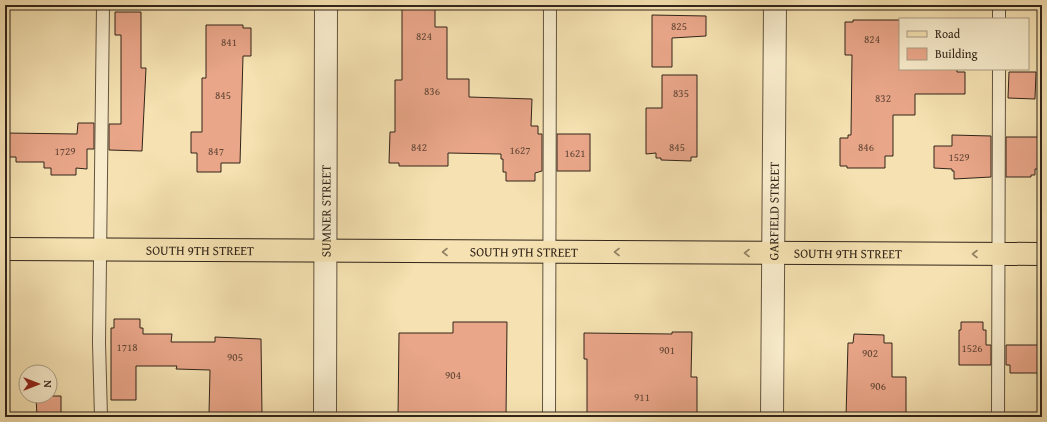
<svg xmlns="http://www.w3.org/2000/svg" width="1047" height="422" viewBox="0 0 1047 422" font-family="'Gentium Book Plus',serif">
<rect width="100%" height="100%" fill="#f5e1b1"/>
<filter id="stains"><feTurbulence type="fractalNoise" baseFrequency=".005" numOctaves="4"/><feColorMatrix values="0 0 0 0 .2 0 0 0 0 .09 0 0 0 0 .02 0 0 0 .5 -.17"/></filter>
<radialGradient id="worn" r=".72"><stop offset=".6" stop-color="#630" stop-opacity="0"/><stop offset="1" stop-color="#630" stop-opacity=".3"/></radialGradient>
<g fill="#e9a689" stroke="#322519">
<polygon points="402,5 435,5 435,27 447,27 447,79 469,79 469,97 532,99 531,126 538,126 538,134 542,134 542,171 535,173 535,181 506,181 506,172 503,172 503,159 501,159 501,154 448,153 448,166 399,166 399,163 389,163 390,132 395,132 395,80 402,80"/>
<polygon points="115,12 141,12 141,68 146,68 142,151 109,150 109,124 121,124 121,35 115,35"/>
<polygon points="652,15 706,16 706,36 672,38 672,67 652,67"/>
<polygon points="853,20 900,20 900,69 957,69 957,72 965,72 965,94 915,94 915,115 893,115 893,156 885,156 885,168 847,168 847,166 840,166 840,138 848,138 848,135 851,135 852,55 845,55 845,22 853,22"/>
<polygon points="206,25 243,25 243,28 251,28 251,56 243,56 240,163 221,163 221,172 197,172 197,153 191,153 191,132 202,132 202,78 206,78"/>
<polygon points="1009,72 1036,72 1035,99 1008,98"/>
<polygon points="662,75 697,75 697,157 691,157 691,161 661,160 661,158 656,158 656,153 646,154 646,108 662,108"/>
<polygon points="78,123 94,123 94,149 87,149 87,169 76,168 76,175 51,175 51,168 44,168 44,162 16,162 16,157 5,157 5,133 77,134"/>
<rect x="557" y="134" width="33" height="37"/>
<polygon points="952,135 991,136 991,177 954,179 954,171 952,171 952,169 934,168 934,146 952,146"/>
<polygon points="1006,137 1042,137 1042,169 1035,169 1035,175 1031,175 1031,177 1006,177"/>
<polygon points="114,319 140,319 140,328 143,328 143,334 172,334 171,342 215,342 215,337 261,339 262,415 254,415 254,417 216,417 216,414 209,414 210,370 176,369 177,366 136,366 136,400 111,400 111,328 114,328"/>
<polygon points="453,322 507,322 506,417 398,417 399,333 453,333"/>
<polygon points="961,322 983,322 983,330 986,330 986,345 991,345 991,365 959,365 959,330 961,330"/>
<polygon points="672,332 692,332 691,377 697,377 697,417 587,417 587,359 584,359 584,333 672,334"/>
<polygon points="854,334 884,335 884,343 892,343 892,377 906,377 906,417 846,417 848,343 853,343"/>
<polygon points="1006,345 1041,345 1041,373 1010,373 1010,365 1006,365"/>
<polygon points="36,396 61,396 61,417 37,417"/>
</g>
<g fill="none" stroke-linecap="round" stroke-linejoin="round">
<g stroke="#63543f" stroke-width="14">
<g id="service">
<polyline points="999,19 999,5"/>
<polyline points="101,417 99,343 103,5"/>
<polyline points="549,417 550,5"/>
<polyline points="998,417 999,69"/>
</g>
</g>
<g stroke="#63543f" stroke-width="24">
<g id="minor">
<path id="s1" d="M 325,417 L 326,5"/>
<path id="s2" d="M 772,417 L 775,5"/>
</g>
</g>
<g stroke="#322519" stroke-width="24">
<g id="primary">
<path id="s3" d="M 5,249 L 1042,254"/>
</g>
</g>
<use href="#service" stroke="#f8eccc" stroke-width="12"/>
<use href="#minor" stroke="#f8eccc" stroke-width="22"/>
<use href="#primary" stroke="#f5e1b1" stroke-width="22"/>
</g>
<defs><path id="oneway-chevron" d="M-2-3.5L2.5 0L-2 3.5" fill="none" stroke-width="1.6" stroke-linecap="round" stroke-linejoin="round"/></defs>
<g stroke="#948365">
<use href="#oneway-chevron" transform="translate(445 252) rotate(-180)"/>
<use href="#oneway-chevron" transform="translate(617 252) rotate(-180)"/>
<use href="#oneway-chevron" transform="translate(747 253) rotate(-180)"/>
<use href="#oneway-chevron" transform="translate(975 254) rotate(-180)"/>
</g>
<g text-anchor="middle" stroke-width="3" stroke-linejoin="round" paint-order="stroke">
<g font-size="11" fill="#604535">
<text x="679" y="30">825</text>
<text x="424" y="40">824</text>
<text x="872" y="43">824</text>
<text x="229" y="46">841</text>
<text x="432" y="95">836</text>
<text x="681" y="97">835</text>
<text x="223" y="99">845</text>
<text x="883" y="102">832</text>
<text x="419" y="151">842</text>
<text x="677" y="151">845</text>
<text x="866" y="151">846</text>
<text x="520" y="154">1627</text>
<text x="65" y="155">1729</text>
<text x="216" y="155">847</text>
<text x="575" y="157">1621</text>
<text x="959" y="161">1529</text>
<text x="127" y="351">1718</text>
<text x="972" y="352">1526</text>
<text x="667" y="354">901</text>
<text x="870" y="357">902</text>
<text x="235" y="361">905</text>
<text x="453" y="379">904</text>
<text x="878" y="390">906</text>
<text x="642" y="401">911</text>
</g>
<g font-size="13" fill="#322519" stroke="#f8eccc">
<text dy="5" stroke="none"><textPath href="#s1" startOffset="206">SUMNER STREET</textPath></text>
<text dy="5" stroke="none"><textPath href="#s2" startOffset="206">GARFIELD STREET</textPath></text>
<text dy="5" stroke="none"><textPath href="#s3" startOffset="195">SOUTH 9TH STREET</textPath></text>
<text dy="5" stroke="none"><textPath href="#s3" startOffset="519">SOUTH 9TH STREET</textPath></text>
<text dy="5" stroke="none"><textPath href="#s3" startOffset="843">SOUTH 9TH STREET</textPath></text>
</g>
</g>
<rect width="1047" height="422" fill="none" stroke="#f5e1b1" stroke-width="20"/>
<rect x="6" y="6" width="1035" height="410" fill="none" stroke="#322519" stroke-width="2"/>
<rect x="10" y="10" width="1027" height="402" fill="none" stroke="#322519"/>
<rect x="899" y="18" width="130" height="52" fill="#f8eccc" stroke="#a99c84"/>
<rect x="907" y="31" width="20" height="6" fill="#f5e1b1" stroke="#a99c84"/>
<text x="935" y="38" font-size="12" fill="#322519">Road</text>
<rect x="907" y="48" width="20" height="12" fill="#e9a689" stroke="#a99c84"/>
<text x="935" y="58" font-size="12" fill="#322519">Building</text>
<g transform="translate(38 384) rotate(90)"><circle r="19" fill="#f8eccc" stroke="#a99c84"/>
<path d="M0-3L7 15L0 10L-7 15Z" fill="#8f2418"/>
<text y="-6" font-size="11" font-weight="bold" text-anchor="middle" fill="#322519">N</text>
</g>
<rect width="100%" height="100%" filter="url(#stains)"/>
<rect width="100%" height="100%" fill="url(#worn)"/>
</svg>
